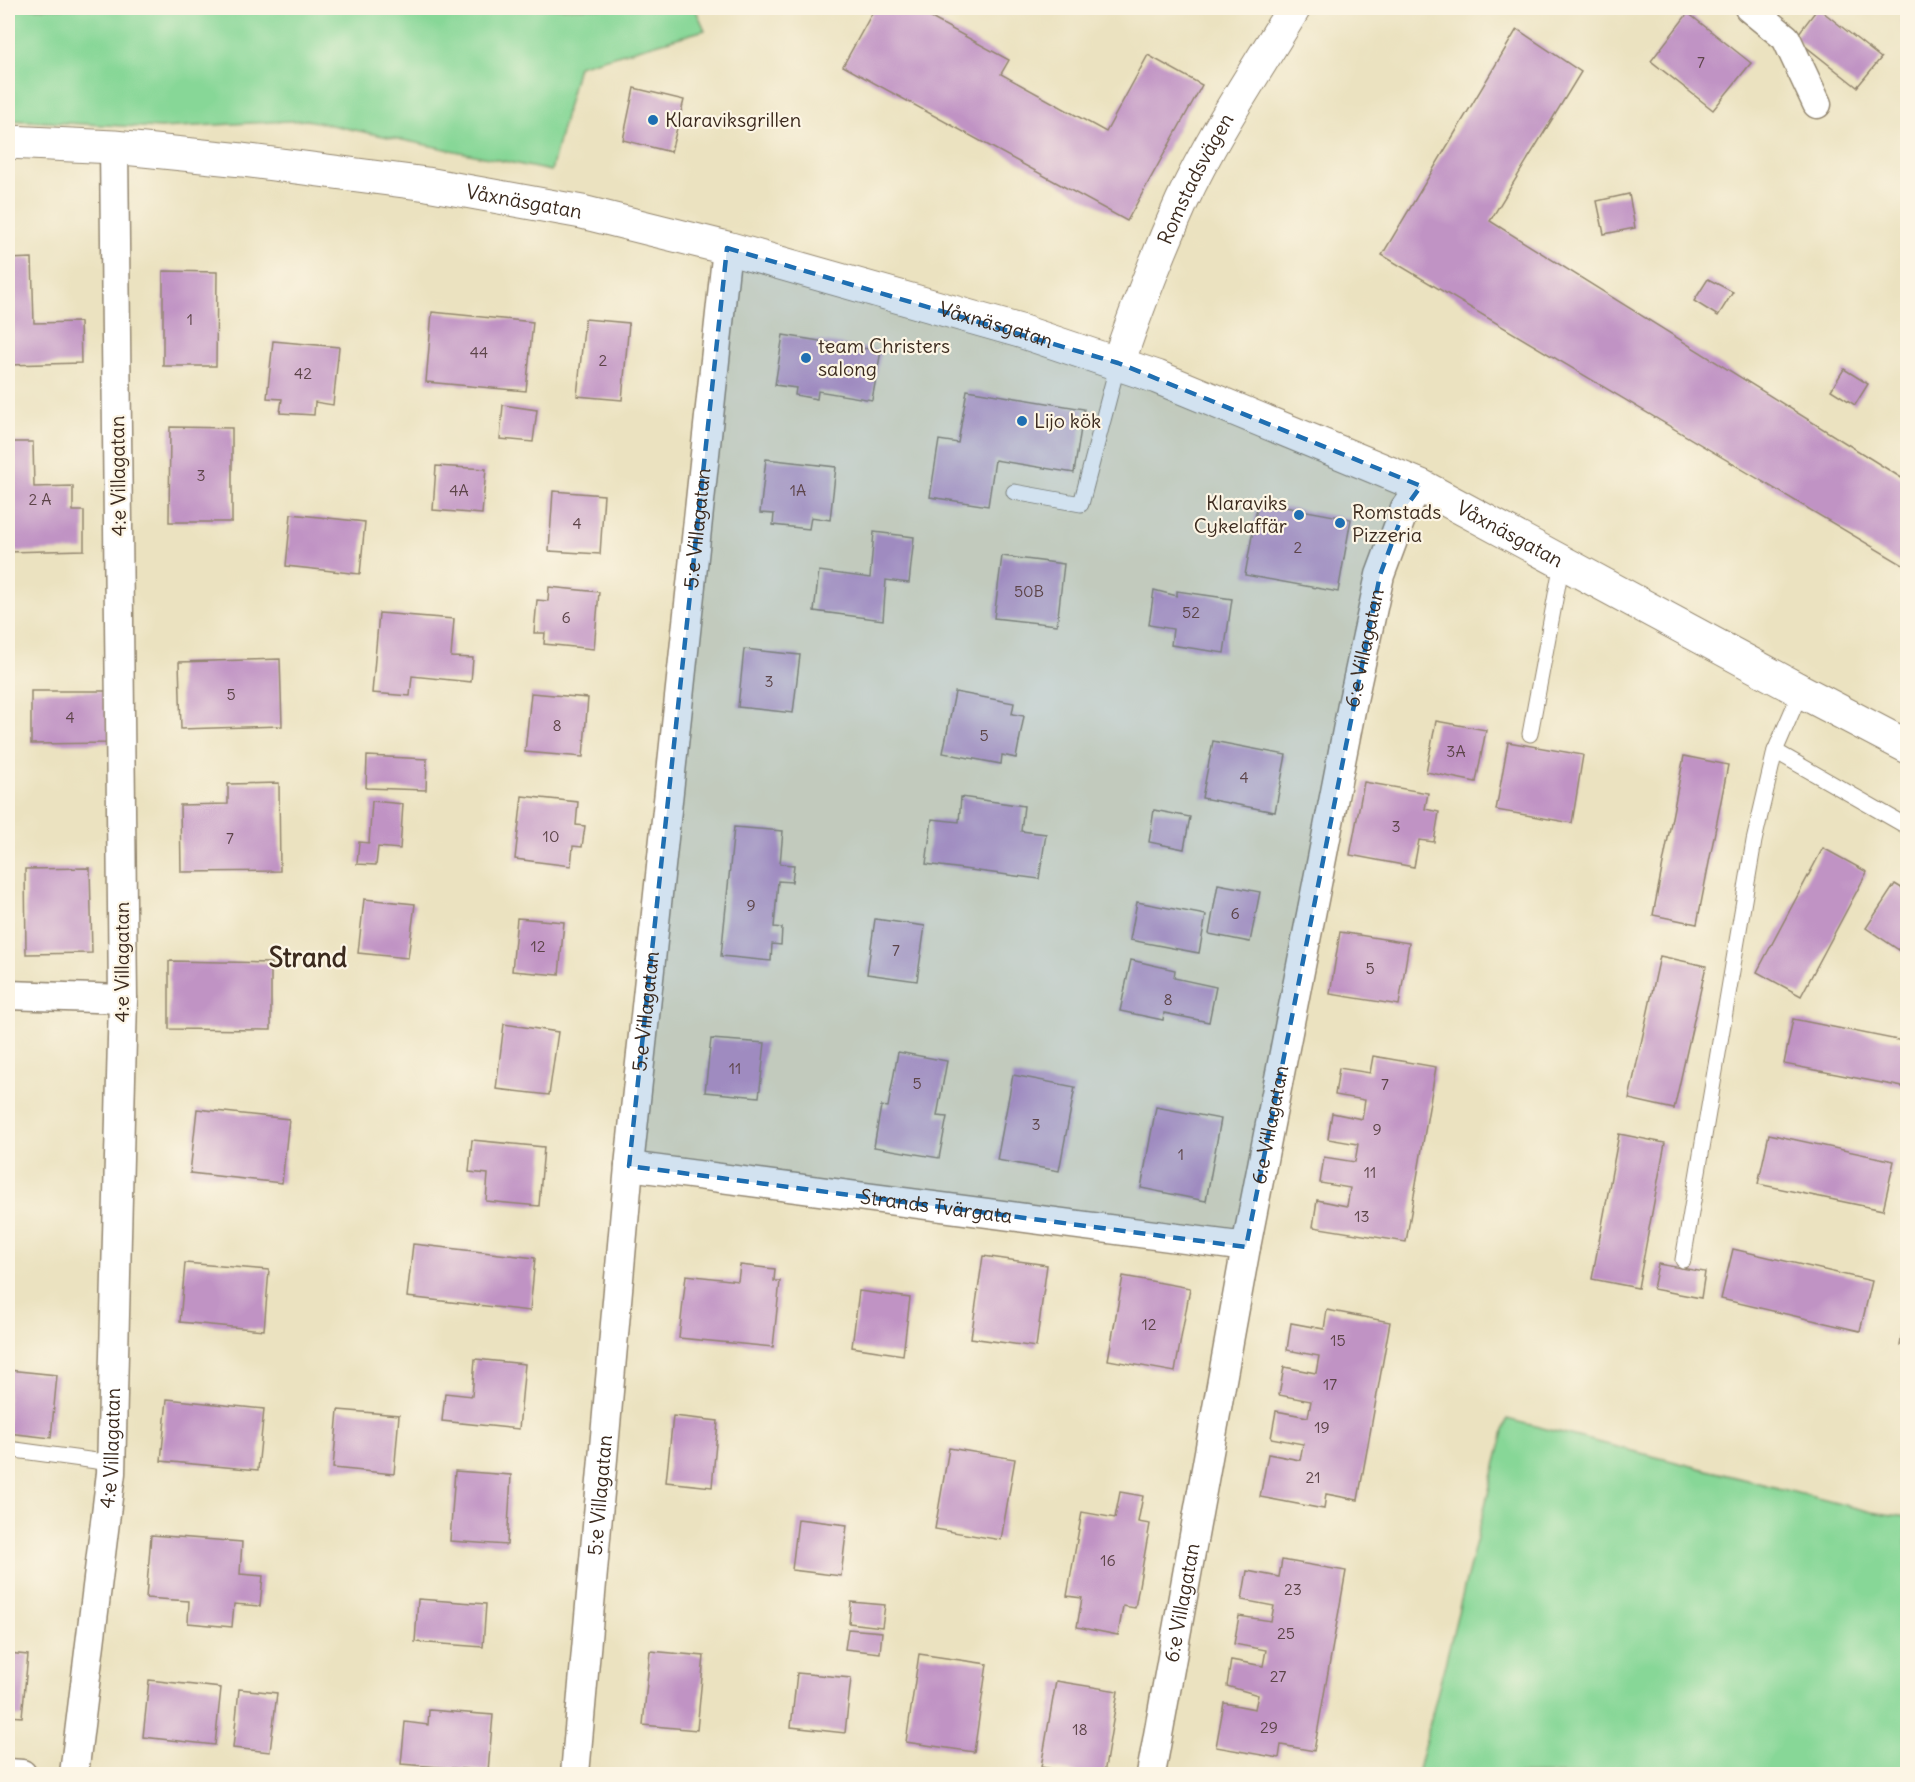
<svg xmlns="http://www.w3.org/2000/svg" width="1915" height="1782" viewBox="0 0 1915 1782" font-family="Delius,sans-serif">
<rect width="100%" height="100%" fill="#fcf5e5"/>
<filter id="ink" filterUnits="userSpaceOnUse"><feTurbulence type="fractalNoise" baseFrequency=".0167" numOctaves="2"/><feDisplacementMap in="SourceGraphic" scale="12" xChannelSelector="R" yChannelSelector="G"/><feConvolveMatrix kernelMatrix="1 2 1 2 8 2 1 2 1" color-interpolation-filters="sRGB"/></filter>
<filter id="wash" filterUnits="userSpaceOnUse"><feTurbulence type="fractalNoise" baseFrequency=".008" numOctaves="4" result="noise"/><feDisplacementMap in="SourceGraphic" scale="24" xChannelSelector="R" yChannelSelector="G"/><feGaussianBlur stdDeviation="1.35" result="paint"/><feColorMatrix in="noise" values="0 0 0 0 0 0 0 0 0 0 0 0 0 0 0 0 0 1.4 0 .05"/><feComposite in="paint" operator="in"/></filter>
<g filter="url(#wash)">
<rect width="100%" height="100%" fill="#ebe2c0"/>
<g fill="#87d797" stroke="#61805a" stroke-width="1.5">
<polygon points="8,8 695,8 705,30 578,66 551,171 307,120 161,128 8,120"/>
<polygon points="1507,1419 1872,1512 1907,1517 1907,1774 1417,1774"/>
</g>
<g id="blocks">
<g fill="#c093c4">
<polygon points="875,8 913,8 1009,60 1001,74 1106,132 1148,55 1202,85 1127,221 843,66"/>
<polygon points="1818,8 1881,58 1857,87 1795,38"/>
<polygon points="1688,13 1751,63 1713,110 1651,61"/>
<polygon points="1908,13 1908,27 1901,22"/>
<polygon points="1517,29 1581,72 1490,221 1908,482 1908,568 1382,255"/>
<polygon points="634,88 684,100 671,152 623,140"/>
<polygon points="1629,194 1635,228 1604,234 1597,201"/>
<polygon points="32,258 34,323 80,322 81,363 8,365 8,259"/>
<polygon points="163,271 217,272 216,366 163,366"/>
<polygon points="1708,279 1733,292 1718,316 1694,301"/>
<polygon points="432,312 533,322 526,391 426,382"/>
<polygon points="585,319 629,323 622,400 577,396"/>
<polygon points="783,335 881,351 872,400 818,391 817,399 795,395 796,388 775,385"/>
<polygon points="273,341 339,347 333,405 315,402 314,415 280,413 282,399 267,398"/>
<polygon points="1844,369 1868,384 1855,405 1831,390"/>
<polygon points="967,390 1084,409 1074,473 995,460 988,506 930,497 939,440 958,443"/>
<polygon points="503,405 537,410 533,442 500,439"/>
<polygon points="170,427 232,428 232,522 169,522"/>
<polygon points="8,442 33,442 34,487 73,486 73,511 84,511 84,550 8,552"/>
<polygon points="766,459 836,467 830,520 811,517 809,529 773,525 774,514 760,513"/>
<polygon points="436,466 486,469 482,514 433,510"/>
<polygon points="553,491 604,495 600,554 549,551"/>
<polygon points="1258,502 1351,519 1338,592 1245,575"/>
<polygon points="291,514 365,522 360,574 286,566"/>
<polygon points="874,532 914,537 909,583 886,580 883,620 814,611 819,571 870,578"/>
<polygon points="1002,556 1064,564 1057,625 994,618"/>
<polygon points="549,587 599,592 594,649 544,644 545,633 534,633 537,600 548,601"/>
<polygon points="1154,590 1177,596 1177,591 1232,599 1224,653 1171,645 1173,629 1149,625"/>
<polygon points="379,613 454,619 451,657 473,658 471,682 412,676 410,696 372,693"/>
<polygon points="744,649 800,655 793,713 738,707"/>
<polygon points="280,659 282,726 181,729 179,662"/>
<polygon points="31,691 110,691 110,743 31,744"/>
<polygon points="955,692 1014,703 1012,714 1024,716 1016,758 1002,755 1001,764 943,753"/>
<polygon points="531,693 588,698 583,757 525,752"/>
<polygon points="1436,721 1486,730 1476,782 1426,772"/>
<polygon points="1213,741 1286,755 1275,812 1202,798"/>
<polygon points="1508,742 1583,755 1572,823 1496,810"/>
<polygon points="367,756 427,759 426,790 366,788"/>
<polygon points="1684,756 1728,765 1697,924 1653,915"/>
<polygon points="1364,782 1428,793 1425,809 1439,812 1434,842 1419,840 1414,867 1350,855"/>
<polygon points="279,783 280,871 181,872 180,805 228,804 228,784"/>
<polygon points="522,796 578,802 576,825 585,826 582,847 573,846 571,866 515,859"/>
<polygon points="961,797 1024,806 1021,831 1046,834 1039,879 926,864 932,819 959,822"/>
<polygon points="372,801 403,804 400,849 378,847 376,865 357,864 359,842 369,843"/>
<polygon points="1154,810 1190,817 1184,849 1149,842"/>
<polygon points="734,827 783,831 780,864 794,865 792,882 778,881 774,927 782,928 781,945 772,944 771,961 721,956"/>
<polygon points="1823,848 1867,872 1801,996 1757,972"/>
<polygon points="90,868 92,953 26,954 25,869"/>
<polygon points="1218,884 1260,892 1250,942 1209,934"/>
<polygon points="1895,884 1908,892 1908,956 1866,928"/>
<polygon points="364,899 415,904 408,958 358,953"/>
<polygon points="1137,902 1206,915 1199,953 1130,940"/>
<polygon points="517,918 564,922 559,975 512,971"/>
<polygon points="875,919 925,926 917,981 867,974"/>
<polygon points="1340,932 1409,943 1399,1005 1330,994"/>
<polygon points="1660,956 1706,966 1674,1109 1629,1099"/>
<polygon points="1131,960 1175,970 1174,978 1216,987 1209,1022 1164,1013 1163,1020 1120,1011"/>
<polygon points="169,961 271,963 271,1030 169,1029"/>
<polygon points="1793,1019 1908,1042 1908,1088 1784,1064"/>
<polygon points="504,1024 558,1032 549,1095 496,1089"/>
<polygon points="711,1039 765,1043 759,1097 705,1092"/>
<polygon points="898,1052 947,1061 937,1116 947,1117 939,1158 874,1147 881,1106 888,1107"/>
<polygon points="1373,1056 1436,1067 1406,1242 1313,1227 1317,1200 1347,1206 1350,1188 1320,1183 1324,1157 1355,1162 1358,1144 1328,1139 1332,1113 1362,1119 1365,1100 1335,1095 1339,1068 1370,1073"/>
<polygon points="1013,1075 1075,1087 1059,1171 997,1160"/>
<polygon points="1156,1107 1221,1119 1206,1201 1141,1188"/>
<polygon points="197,1109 289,1119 282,1183 190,1173"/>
<polygon points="1619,1134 1665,1143 1638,1288 1592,1279"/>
<polygon points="1769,1134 1894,1161 1883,1210 1758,1184"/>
<polygon points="472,1140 544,1147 539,1206 486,1201 488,1174 469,1172"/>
<polygon points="413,1244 535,1258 530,1311 407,1297"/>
<polygon points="1733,1249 1872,1281 1860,1331 1721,1299"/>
<polygon points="983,1256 1047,1265 1036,1347 971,1338"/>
<polygon points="185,1263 269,1270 264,1330 180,1322"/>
<polygon points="1658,1264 1705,1272 1701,1298 1653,1289"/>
<polygon points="740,1265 775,1269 774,1281 780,1281 773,1347 679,1338 686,1275 738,1281"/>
<polygon points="1123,1276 1190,1288 1175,1372 1108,1360"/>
<polygon points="859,1291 910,1298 903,1355 852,1347"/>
<polygon points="1906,1309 1908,1309 1908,1346 1900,1345"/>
<polygon points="1327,1310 1390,1322 1358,1500 1326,1494 1324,1509 1260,1497 1268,1454 1300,1460 1303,1444 1271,1438 1276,1411 1308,1417 1311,1401 1279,1395 1284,1367 1316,1373 1319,1356 1287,1350 1291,1323 1324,1329"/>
<polygon points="475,1359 525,1364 519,1429 442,1421 445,1393 472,1396"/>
<polygon points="8,1370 57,1375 51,1438 8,1433"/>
<polygon points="167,1399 264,1409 258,1470 161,1461"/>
<polygon points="338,1410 399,1415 394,1474 333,1468"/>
<polygon points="673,1416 718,1421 712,1487 666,1482"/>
<polygon points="949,1448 1015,1459 1001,1540 935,1529"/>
<polygon points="455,1471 511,1475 507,1545 450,1541"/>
<polygon points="1120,1492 1143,1496 1138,1522 1150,1524 1135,1608 1123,1606 1118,1635 1077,1627 1082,1598 1067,1596 1082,1512 1115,1518"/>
<polygon points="798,1519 847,1525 841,1576 792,1570"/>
<polygon points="151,1535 242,1542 240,1574 263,1576 260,1606 234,1604 232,1627 188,1623 189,1601 146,1598"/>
<polygon points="1282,1560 1346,1571 1314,1751 1281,1745 1279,1758 1216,1747 1224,1703 1255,1709 1258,1695 1227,1686 1231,1660 1263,1666 1266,1650 1234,1644 1239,1616 1271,1621 1274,1606 1242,1600 1247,1571 1279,1577"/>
<polygon points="418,1599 486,1604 483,1647 415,1642"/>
<polygon points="851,1602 885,1605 882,1627 849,1623"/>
<polygon points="848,1629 882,1632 880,1653 845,1649"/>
<polygon points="650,1651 704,1656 697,1730 643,1725"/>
<polygon points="8,1653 28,1655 22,1717 8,1716"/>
<polygon points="919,1654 987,1664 974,1752 906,1742"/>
<polygon points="797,1673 851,1678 845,1733 791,1727"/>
<polygon points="149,1680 221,1688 215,1745 143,1737"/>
<polygon points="1056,1681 1118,1691 1104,1774 1083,1774 1041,1767"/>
<polygon points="239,1689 277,1693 270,1752 233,1748"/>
<polygon points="429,1710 493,1715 488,1771 401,1764 405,1722 428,1725"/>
</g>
</g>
</g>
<g filter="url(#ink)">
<use href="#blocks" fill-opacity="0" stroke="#93866f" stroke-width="1.5"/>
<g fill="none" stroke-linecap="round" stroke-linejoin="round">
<g stroke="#93866f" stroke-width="17">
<g id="service">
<polyline points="1014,492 1081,504 1118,363"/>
<polyline points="1530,734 1562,562"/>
<polyline points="1775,751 1908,827"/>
<polyline points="1683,1260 1754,841 1775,751 1801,691"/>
<polyline points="8,1449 111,1463"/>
</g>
</g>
<g stroke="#93866f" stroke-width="31">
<g id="minor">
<polyline points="1749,8 1786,38 1817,104"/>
<polyline points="8,995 123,999"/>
<path id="s1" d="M 629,1166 L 1246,1247"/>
<polyline points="8,1773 22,1774"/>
<path id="s2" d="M 74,1774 L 111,1473 L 123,999 L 114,147"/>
<path id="s3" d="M 575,1774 L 629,1166 L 727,248"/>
<path id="s4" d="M 1151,1774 L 1246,1247 L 1352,705 L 1380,575 L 1405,508 L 1421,486"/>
</g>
</g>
<g stroke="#93866f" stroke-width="35">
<g id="tertiary">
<path id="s5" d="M 8,142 L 114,147 L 242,160 L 427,184 L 582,212 L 727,248 L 1020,331 L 1157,377 L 1421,486 L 1801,691 L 1908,747"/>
<path id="s6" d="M 1118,363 C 1137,308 1158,254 1182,201 C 1213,134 1256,71 1294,8"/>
</g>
</g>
<use href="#service" stroke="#fff" stroke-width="15"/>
<use href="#minor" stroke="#fff" stroke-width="28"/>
<use href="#tertiary" stroke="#fff" stroke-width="33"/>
</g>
</g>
<path fill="#1f6fb2" fill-opacity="0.2" stroke="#1f6fb2" stroke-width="4.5" stroke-dasharray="12 8" stroke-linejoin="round" d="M 727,248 L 1118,363 L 1421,486 L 1405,508 L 1380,575 L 1246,1247 L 629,1166 Z"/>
<g fill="#1f6fb2" stroke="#fcf5e5" stroke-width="2">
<circle cx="653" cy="120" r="6"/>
<circle cx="806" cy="358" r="6"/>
<circle cx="1022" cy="421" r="6"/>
<circle cx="1299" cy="515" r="6"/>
<circle cx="1340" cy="523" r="6"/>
</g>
<g text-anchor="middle" stroke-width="4.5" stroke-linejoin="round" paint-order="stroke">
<g font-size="16" fill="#5c4448">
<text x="1701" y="68">7</text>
<text x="190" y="325">1</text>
<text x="479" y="358">44</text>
<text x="603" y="366">2</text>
<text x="303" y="379">42</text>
<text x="201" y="481">3</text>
<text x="459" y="496">4A</text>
<text x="798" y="496">1A</text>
<text x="40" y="505">2 A</text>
<text x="577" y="529">4</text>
<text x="1298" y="553">2</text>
<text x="1029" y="597">50B</text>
<text x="1191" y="618">52</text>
<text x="566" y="623">6</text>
<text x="769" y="687">3</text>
<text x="231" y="700">5</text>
<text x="70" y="723">4</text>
<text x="557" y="731">8</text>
<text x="984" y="741">5</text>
<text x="1456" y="757">3A</text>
<text x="1244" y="783">4</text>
<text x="1396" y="832">3</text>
<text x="551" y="842">10</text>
<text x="230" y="844">7</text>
<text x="751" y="911">9</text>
<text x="1235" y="919">6</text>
<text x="538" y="952">12</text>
<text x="896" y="956">7</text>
<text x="1370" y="974">5</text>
<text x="1168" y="1005">8</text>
<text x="735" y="1074">11</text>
<text x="917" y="1089">5</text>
<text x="1385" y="1090">7</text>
<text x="1036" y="1130">3</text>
<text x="1377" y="1135">9</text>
<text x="1181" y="1160">1</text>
<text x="1370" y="1178">11</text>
<text x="1362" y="1222">13</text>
<text x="1149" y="1330">12</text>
<text x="1338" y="1346">15</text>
<text x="1330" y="1390">17</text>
<text x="1322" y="1433">19</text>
<text x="1313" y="1483">21</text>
<text x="1108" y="1566">16</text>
<text x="1293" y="1595">23</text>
<text x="1286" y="1639">25</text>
<text x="1278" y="1682">27</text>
<text x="1269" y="1733">29</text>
<text x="1080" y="1735">18</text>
</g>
<g font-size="20" fill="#3b2a1e" stroke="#fcf5e5" text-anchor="start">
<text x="665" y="127">Klaraviksgrillen</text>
<text x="818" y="353">team Christers<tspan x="818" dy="23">salong</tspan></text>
<text x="1034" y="428">Lijo kök</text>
<text x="1287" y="510" text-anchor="end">Klaraviks<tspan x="1287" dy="23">Cykelaffär</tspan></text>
<text x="1352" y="519">Romstads<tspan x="1352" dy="23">Pizzeria</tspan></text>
</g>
<g font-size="20" fill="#3b2a1e" stroke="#fcf5e5">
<text dy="7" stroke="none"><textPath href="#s6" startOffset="200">Romstadsvägen</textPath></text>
<text dy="7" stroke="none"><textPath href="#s5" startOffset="520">Våxnäsgatan</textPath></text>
<text dy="7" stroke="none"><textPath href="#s5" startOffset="1008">Våxnäsgatan</textPath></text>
<text transform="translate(118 476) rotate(-91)" y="7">4:e Villagatan</text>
<text dy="7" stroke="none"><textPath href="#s3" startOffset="1252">5:e Villagatan</textPath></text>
<text dy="7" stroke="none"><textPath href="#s5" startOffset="1564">Våxnäsgatan</textPath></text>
<text dy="7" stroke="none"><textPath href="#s4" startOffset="1146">6:e Villagatan</textPath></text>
<text transform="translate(122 962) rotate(-90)" y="7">4:e Villagatan</text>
<text dy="7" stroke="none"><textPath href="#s3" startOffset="766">5:e Villagatan</textPath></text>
<text dy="7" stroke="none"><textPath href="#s4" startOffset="660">6:e Villagatan</textPath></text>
<text dy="7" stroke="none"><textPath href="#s1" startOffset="310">Strands Tvärgata</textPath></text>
<text dy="7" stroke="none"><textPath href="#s2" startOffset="328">4:e Villagatan</textPath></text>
<text dy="7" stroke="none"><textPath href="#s3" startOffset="280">5:e Villagatan</textPath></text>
<text dy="7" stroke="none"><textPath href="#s4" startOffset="174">6:e Villagatan</textPath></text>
</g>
<g font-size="26" font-weight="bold" fill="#3b2a1e" stroke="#fcf5e5">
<text x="308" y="967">Strand</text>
</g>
</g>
<rect width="1915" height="1782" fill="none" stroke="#fcf5e5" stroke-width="30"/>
</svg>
